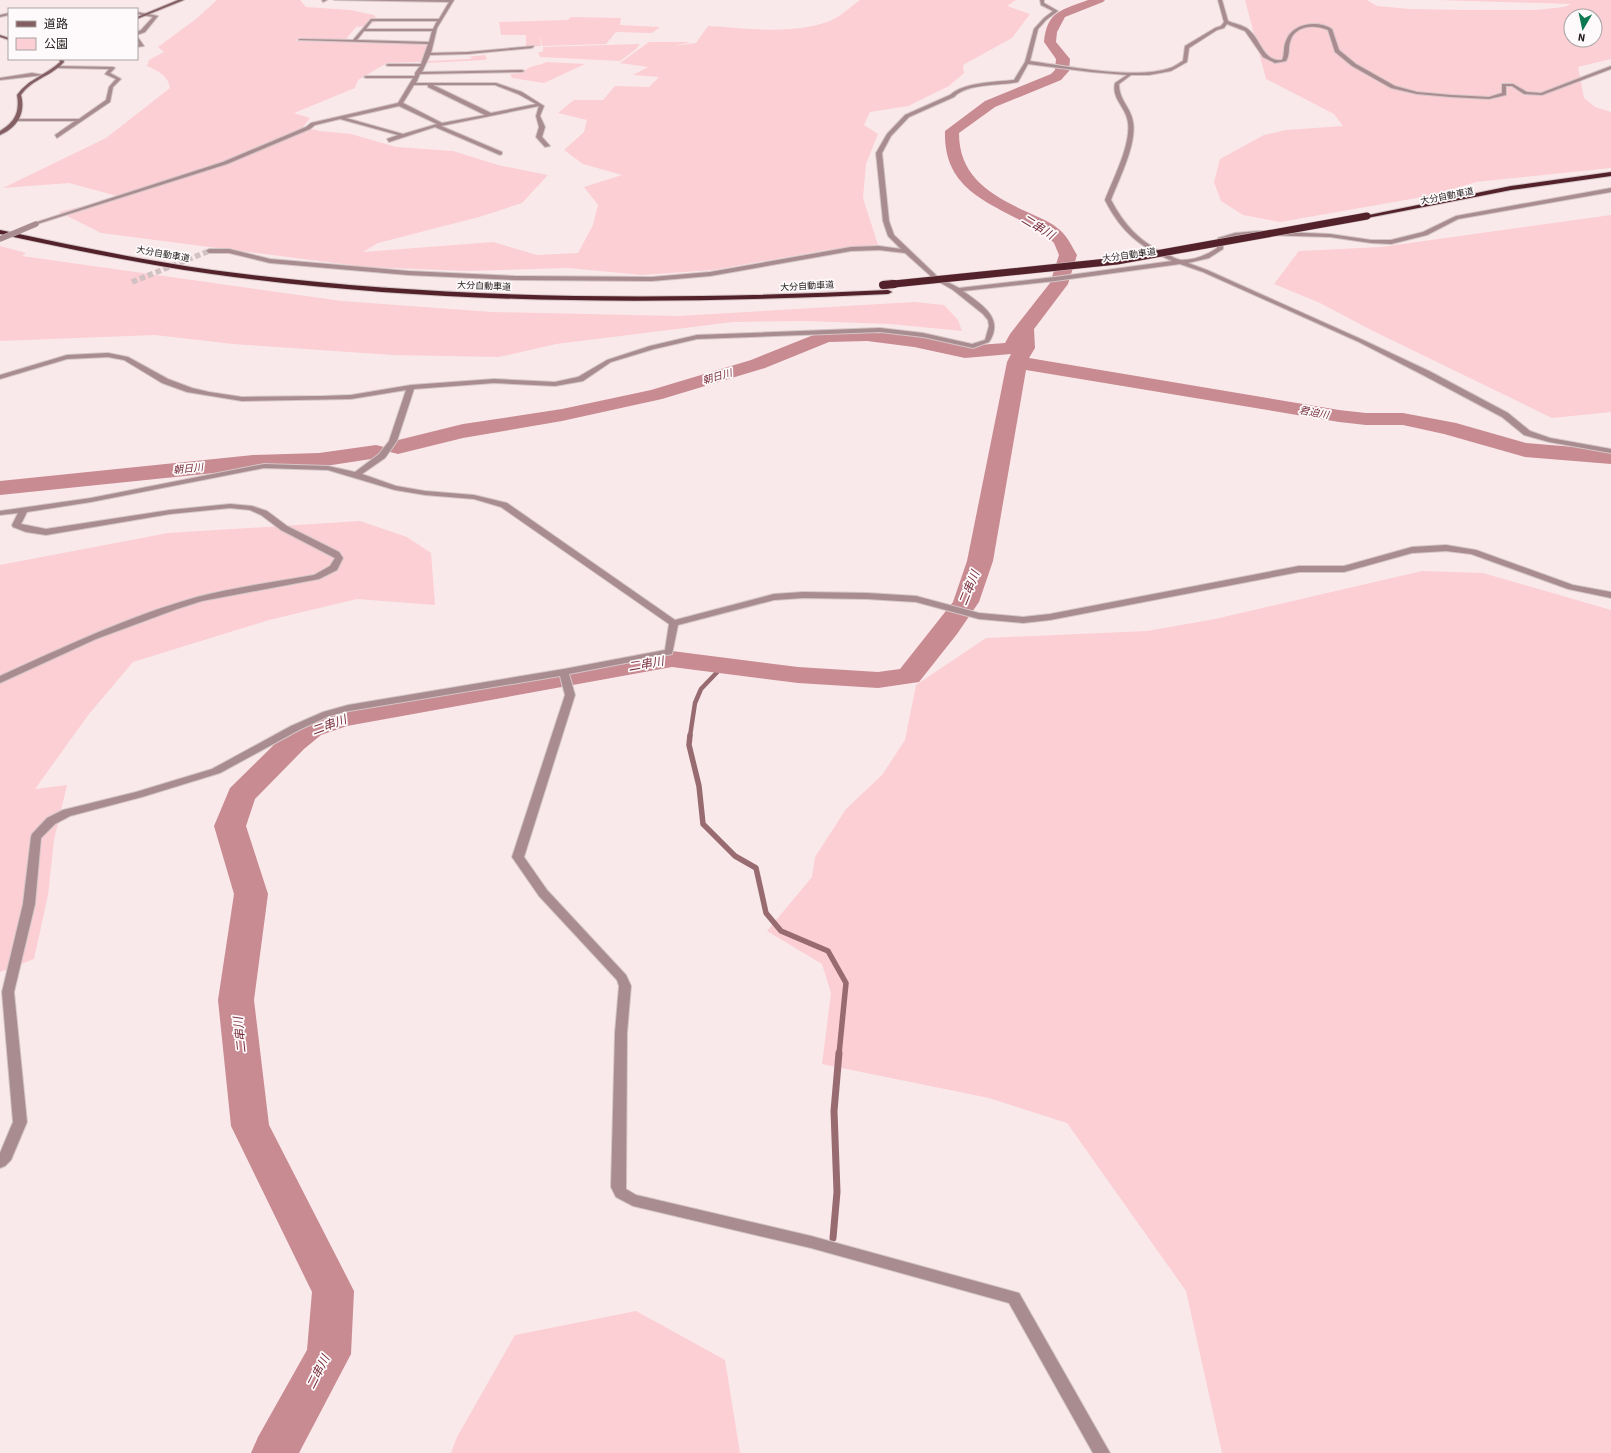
<svg xmlns="http://www.w3.org/2000/svg" width="1611" height="1453" viewBox="0 0 1611 1453" font-family="'Source Sans 3','Noto Sans JP',sans-serif">
<rect width="100%" height="100%" fill="#fae9eb"/>
<g fill="#fbcfd3" fill-rule="evenodd">
<path d="M 217,0 L 300,0 L 306,7 L 350,10 L 374,15 L 378,21 L 366,26 L 356,27 L 346,39 L 297,39 L 295,41 L 428,44 L 421,62 L 387,63 L 358,80 L 355,88 L 294,113 L 310,118 L 303,127 L 320,131 L 351,134 L 396,147 L 453,151 L 498,165 L 548,175 L 522,203 L 479,217 L 378,243 L 363,252 L 493,242 L 537,255 L 578,253 L 593,225 L 598,205 L 584,187 L 622,175 L 583,164 L 564,150 L 584,132 L 587,120 L 558,113 L 574,100 L 610,100 L 603,100 L 615,86 L 649,87 L 659,77 L 633,75 L 648,67 L 620,63 L 649,42 L 691,42 L 674,46 L 696,43 L 708,26 C 746,28 789,35 827,22 C 839,18 849,8 860,0 L 1016,0 L 1007,6 L 1030,14 L 1012,38 L 963,65 L 964,73 L 949,86 L 908,106 L 870,112 L 864,125 L 878,134 L 866,164 L 863,198 L 878,245 L 827,250 L 713,270 L 642,275 L 568,268 L 467,271 L 366,267 L 101,233 L 59,212 L 121,197 L 69,183 L 3,188 L 106,138 L 170,88 C 168,75 158,71 147,66 L 149,60 L 164,52 L 158,47 L 196,19 Z"/>
<path d="M 1245,0 L 1367,0 L 1377,6 L 1410,9 L 1465,10 L 1536,10 L 1564,7 L 1571,4 L 1437,0 L 1611,0 L 1611,59 L 1578,67 L 1584,98 L 1595,107 L 1611,112 L 1611,168 L 1476,182 L 1434,195 L 1280,222 L 1243,215 L 1221,201 L 1214,182 L 1220,159 L 1264,135 L 1286,130 L 1343,126 L 1334,114 L 1266,79 ZM 1571,16 L 1595,16 L 1595,40 L 1571,40 Z"/>
<polygon points="571,17 621,18 620,25 660,27 652,33 616,32 606,44 542,46 540,34 541,46 526,47 526,35 501,35 499,22 568,20"/>
<polygon points="640,44 636,49 620,61 540,57 538,52 543,52 543,47"/>
<polygon points="485,55 487,59 483,60 426,63 427,61 470,59 472,57 466,57"/>
<path d="M 546,62 L 585,64 L 544,83 L 512,78 L 510,74 C 525,74 523,69 534,66 C 539,64 542,65 546,62 Z"/>
<polygon points="1611,215 1611,412 1552,418 1371,330 1320,303 1274,284 1299,251 1381,247"/>
<polygon points="0,246 26,253 22,256 342,301 492,312 678,316 914,302 944,305 958,320 962,331 890,324 806,321 733,322 556,344 499,357 393,355 233,344 155,335 0,341"/>
<polygon points="360,521 407,537 431,553 435,605 357,599 269,620 133,662 89,714 35,789 67,785 54,840 48,895 34,959 0,972 0,565 168,533"/>
<polygon points="1422,571 1483,573 1611,610 1611,1453 1222,1453 1186,1291 1067,1123 989,1098 822,1064 831,993 822,964 767,931 812,877 815,857 846,809 882,775 905,740 916,685 986,638 1147,631 1215,619"/>
<polygon points="636,1311 725,1360 740,1453 451,1453 457,1437 515,1335"/>
</g>
<g fill="none" stroke-linecap="round" stroke-linejoin="round">
<polyline stroke="#976b70" stroke-width="4.5" points="690,736 695,703 701,689 723,666"/>
<polyline stroke="#976b70" stroke-width="5.5" points="690,735 689,745 699,786 703,824 735,856 756,868 766,913 781,931 828,951 846,983 839,1054"/>
<polyline stroke="#976b70" stroke-width="7" points="833,1238 837,1192 834,1111 839,1053"/>
<g fill="#c88b92" fill-rule="evenodd">
<path d="M 1088,0 L 1105,0 L 1103,2 L 1065,17 L 1057,32 L 1056,42 L 1070,59 L 1069,71 L 1061,80 L 995,107 L 959,133 C 959,176 989,194 1025,211 C 1038,217 1052,222 1062,232 C 1069,239 1072,247 1077,255 L 1068,284 L 1034,329 L 1035,348 L 1029,358 L 1339,410 L 1366,413 L 1403,413 L 1456,423 L 1526,443 L 1611,450 L 1611,464 L 1525,457 L 1444,434 L 1403,425 L 1366,425 L 1339,422 L 1026,370 L 993,561 L 979,602 L 957,634 L 919,682 L 878,688 L 798,683 L 672,667 L 347,726 L 321,735 L 304,749 L 255,799 L 246,826 L 268,894 L 254,1000 L 269,1125 L 354,1291 L 351,1354 L 299,1453 L 251,1453 L 258,1437 L 307,1350 L 312,1292 L 231,1126 L 218,1000 L 234,894 L 214,826 L 230,788 L 284,735 L 301,723 L 341,709 L 672,651 L 798,667 L 878,672 L 900,669 L 953,602 L 967,561 L 1007,362 L 1011,354 L 965,358 L 914,347 L 867,341 L 829,342 L 765,368 L 662,399 L 562,421 L 463,438 L 398,454 L 390,452 L 387,447 L 390,442 L 463,424 L 562,409 L 651,390 L 751,360 L 826,330 L 867,329 L 914,335 L 965,346 L 1005,343 L 1010,334 L 1050,283 L 1059,255 L 1054,243 L 1047,236 C 1003,205 943,198 945,131 L 985,101 L 1051,74 L 1055,70 L 1056,59 L 1044,42 C 1047,10 1063,10 1088,0 Z"/>
<polygon points="376,445 384,447 387,452 384,457 319,467 253,469 0,495 0,481 253,455 319,453"/>
</g>
<polyline stroke="#d0c1c2" stroke-width="5.5" stroke-dasharray="5.5 3" stroke-linecap="butt" points="132,282 209,251"/>
<g stroke="#d4c5c6" stroke-width="2">
<g id="street">
<polygon points="322,0 327,0 323,2"/>
<path d="M 334,0 L 454,0 L 437,28 L 431,53 L 468,52 L 534,46 L 532,48 L 468,54 L 430,55 L 422,72 L 522,70 L 524,71 L 522,72 L 420,74 L 416,83 L 496,83 L 522,92 L 544,106 L 540,116 L 545,127 L 542,137 L 550,146 L 545,147 L 536,137 L 539,127 L 536,116 L 539,106 L 441,126 L 502,152 L 502,154 L 500,155 L 435,127 L 389,142 L 387,139 L 398,135 L 340,119 L 315,125 L 310,129 L 227,164 L 34,225 L 34,223 L 223,162 L 306,127 L 311,123 L 398,103 L 413,78 L 366,78 L 364,77 L 366,76 L 415,76 L 415,73 L 420,66 L 388,66 L 386,65 L 388,64 L 421,64 L 428,44 L 298,40 L 300,39 L 353,40 L 371,19 L 439,19 L 449,2 ZM 372,21 L 437,21 L 433,29 L 366,29 ZM 364,31 L 432,31 L 429,42 L 357,40 ZM 414,85 L 428,85 L 428,87 L 485,115 L 442,123 L 403,103 ZM 433,85 L 495,85 L 518,94 L 536,104 L 491,113 ZM 399,106 L 437,124 L 403,134 L 346,118 Z"/>
<path d="M 1040,0 L 1044,0 L 1044,3 L 1058,11 L 1046,20 L 1038,29 L 1030,61 C 1064,66 1137,80 1170,68 C 1174,67 1179,63 1183,61 L 1185,46 L 1215,28 L 1221,26 L 1224,22 L 1218,0 L 1222,0 L 1228,21 C 1234,24 1244,25 1249,30 C 1261,40 1263,62 1282,60 C 1285,54 1283,47 1286,41 C 1292,23 1318,20 1332,29 L 1339,50 L 1356,64 L 1395,86 L 1417,92 L 1451,95 L 1489,97 L 1502,93 L 1502,84 L 1513,84 L 1527,92 L 1541,93 L 1611,66 L 1611,69 L 1542,95 L 1524,94 L 1512,86 L 1506,86 L 1506,95 L 1489,99 L 1451,97 L 1417,94 L 1391,88 L 1352,66 L 1335,52 L 1328,30 C 1315,24 1294,25 1290,42 C 1288,49 1290,55 1286,61 L 1275,63 L 1263,57 L 1245,31 L 1227,24 L 1224,28 L 1217,30 L 1189,48 L 1187,62 L 1171,71 L 1149,75 L 1131,75 L 1119,84 C 1119,101 1131,107 1133,122 C 1137,144 1119,179 1111,200 C 1124,225 1141,243 1168,255 C 1172,256 1177,260 1182,260 C 1194,260 1207,255 1217,248 L 1218,238 L 1235,233 L 1259,231 L 1330,234 L 1371,240 L 1391,240 L 1423,232 L 1456,216 L 1611,188 L 1611,192 L 1458,219 L 1427,235 L 1391,244 L 1371,243 L 1330,237 L 1259,235 L 1235,236 L 1223,240 L 1223,249 L 1209,258 L 1188,263 L 1207,270 L 1363,340 L 1429,371 L 1508,413 L 1530,431 L 1550,438 L 1611,449 L 1611,453 L 1549,442 L 1524,435 L 1502,417 L 1423,375 L 1359,342 L 1203,272 L 1180,264 L 1055,281 L 963,291 C 981,304 1005,318 989,342 L 973,348 L 923,337 L 880,332 L 697,339 L 654,349 L 611,362 L 583,381 L 555,386 L 494,383 L 414,389 L 397,441 L 385,458 L 362,474 L 396,486 L 425,491 L 474,495 L 507,503 L 675,620 L 774,594 L 803,592 L 867,593 L 916,596 L 979,613 L 1023,617 L 1050,614 L 1299,566 L 1344,566 L 1412,547 L 1446,545 L 1476,550 L 1573,585 L 1611,592 L 1611,598 L 1568,589 L 1471,554 L 1446,551 L 1412,553 L 1344,572 L 1299,572 L 1050,620 L 1023,623 L 979,619 L 916,602 L 867,599 L 803,598 L 774,600 L 678,625 L 672,654 L 569,674 L 575,695 L 524,857 L 547,890 L 626,975 L 631,986 L 627,1033 L 626,1189 L 636,1195 L 811,1236 L 1019,1293 L 1110,1453 L 1093,1453 L 1009,1303 L 811,1248 L 633,1206 L 616,1197 L 611,1187 L 615,1033 L 619,986 L 617,980 L 539,896 L 512,857 L 565,695 L 560,676 L 349,711 L 329,716 L 299,730 L 220,773 L 142,797 L 70,816 L 55,824 L 41,838 L 35,904 L 14,992 L 27,1122 L 11,1160 L 5,1166 L 0,1168 L 0,1153 L 13,1122 L 2,992 L 23,904 L 31,837 L 32,834 L 47,818 L 63,810 L 136,792 L 212,769 L 291,726 L 323,712 L 348,705 L 564,669 L 665,650 L 669,624 L 501,507 L 474,499 L 425,495 L 395,490 L 328,470 L 264,468 L 91,502 L 27,512 L 21,524 L 46,529 L 170,510 L 230,504 L 252,506 L 267,511 L 287,526 L 339,552 L 343,558 L 337,570 L 319,579 L 202,601 L 177,609 L 96,639 L 0,683 L 0,676 C 64,647 129,616 197,597 C 235,587 275,582 314,575 L 330,566 L 335,558 L 281,530 L 261,515 L 250,510 L 230,508 L 170,514 L 46,535 L 26,532 L 13,527 L 12,525 L 18,513 L 0,515 L 0,511 L 91,498 L 264,464 L 328,466 L 355,472 L 379,454 L 389,441 L 406,390 L 351,399 L 242,401 L 187,392 L 162,383 L 124,360 L 108,357 L 67,359 L 0,379 L 0,375 L 67,355 L 108,353 L 128,357 L 168,379 L 192,388 L 209,392 L 242,397 L 324,396 L 351,395 L 411,385 L 494,379 L 555,382 L 578,377 L 607,360 L 650,346 L 697,335 L 880,328 L 923,333 L 972,344 L 985,340 L 989,326 L 988,320 L 983,314 L 953,290 L 934,279 L 905,253 L 879,250 L 851,251 L 710,276 L 652,281 L 515,280 L 408,275 L 270,263 L 229,253 L 209,253 L 206,251 L 209,249 L 229,249 L 270,259 L 408,271 L 515,276 L 652,277 L 710,272 L 851,247 L 879,246 L 901,249 L 888,236 L 883,221 L 876,153 L 887,134 L 905,115 L 950,95 C 964,82 996,82 1014,80 L 1025,62 L 1034,29 L 1044,18 L 1053,11 L 1041,5 ZM 1028,64 L 1091,72 L 1127,75 L 1115,83 C 1111,99 1127,108 1128,123 C 1131,145 1113,179 1105,200 C 1121,232 1140,247 1172,261 L 1055,277 L 959,288 L 938,277 L 894,235 L 889,221 L 882,153 L 891,136 L 909,117 L 954,97 C 967,83 999,86 1018,82 Z"/>
<polygon points="137,12 158,16 145,32 137,35 137,32 141,30 153,17 137,14"/>
<polygon points="9,13 9,15 0,17 0,15"/>
<polygon points="137,36 144,46 137,47 137,45 139,44 137,40"/>
<polygon points="56,66 113,67 115,68 110,73 121,79 113,87 110,102 57,138 55,135 75,121 17,121 15,120 17,119 79,119 106,100 109,87 116,79 105,74 109,69 58,68"/>
<polygon points="32,73 44,75 0,80 0,78"/>
</g>
</g>
<g stroke="#d4c5c6" stroke-width="2">
<g id="secondary">
<polygon points="178,0 184,0 137,19 137,17"/>
<polygon points="0,35 9,38 9,40 0,37"/>
<path d="M 59,59 L 63,59 L 64,62 C 52,76 32,79 21,95 C 26,113 17,128 0,135 L 0,131 C 15,122 20,112 17,95 C 28,79 46,75 60,62 Z"/>
</g>
</g>
<g stroke="#d4c5c6" stroke-width="2">
<g id="highway">
<polygon points="1611,172 1611,176 1511,190 1367,218 1364,216 1511,186"/>
<path d="M 0,230 C 70,245 141,260 212,270 C 436,300 662,301 888,290 L 892,292 L 888,294 C 662,305 436,305 212,274 C 140,264 70,249 0,234 Z"/>
</g>
</g>
<use href="#street" fill="#a88c8f" fill-rule="evenodd"/>
<use href="#secondary" fill="#845e62" fill-rule="evenodd"/>
<use href="#highway" fill="#522129" fill-rule="evenodd"/>
<g stroke="#d4c5c6" stroke-width="6" stroke-linecap="butt">
<polyline id="street-bridge" points="0,239 36,224"/>
</g>
<g stroke="#d4c5c6" stroke-width="8" stroke-linecap="butt">
<polyline id="highway-bridge-far1" points="884,285 1117,261 1367,216"/>
</g>
<g stroke="#d4c5c6" stroke-width="10" stroke-linecap="butt">
<polyline id="highway-bridge" points="883,285 894,284"/>
</g>
<use href="#street-bridge" stroke="#a88c8f" stroke-width="5.5"/>
<use href="#highway-bridge-far1" stroke="#522129" stroke-width="7"/>
<use href="#highway-bridge" stroke="#522129" stroke-width="8"/>
</g>
<g text-anchor="middle" stroke-width="3.5" stroke-linejoin="round" paint-order="stroke">
<g font-size="9" fill="#262020" stroke="#fefafb">
<text transform="translate(1447 196) rotate(-11)" y="3">大分自動車道</text>
<text transform="translate(163 254) rotate(10)" y="3">大分自動車道</text>
<text transform="translate(1129 255) rotate(-8)" y="3">大分自動車道</text>
<text transform="translate(484 286) rotate(2)" y="3">大分自動車道</text>
<text transform="translate(807 286) rotate(-3)" y="3">大分自動車道</text>
</g>
<g font-size="10" font-style="italic" fill="#772d3b" stroke="#fefafb">
<text transform="translate(717 376) rotate(-16)" y="4">朝日川</text>
<text transform="translate(1314 412) rotate(10)" y="4">君迫川</text>
<text transform="translate(188 468) rotate(-6)" y="4">朝日川</text>
</g>
<g font-size="12" font-style="italic" fill="#772d3b" stroke="#fefafb">
<text transform="translate(1038 227) rotate(31)" y="4">二串川</text>
<text transform="translate(969 588) rotate(-68)" y="4">二串川</text>
<text transform="translate(646 664) rotate(-10)" y="4">二串川</text>
<text transform="translate(329 725) rotate(-20)" y="4">二串川</text>
<text transform="translate(240 1035) rotate(-96)" y="4">二串川</text>
<text transform="translate(318 1372) rotate(-63)" y="4">二串川</text>
</g>
</g>
<rect x="8" y="8" width="130" height="52" fill="#fefafb" stroke="#a8a3a3"/>
<rect x="16" y="21" width="20" height="6" fill="#845e62" stroke="#a8a3a3"/>
<text x="44" y="28" font-size="12" fill="#262020">道路</text>
<rect x="16" y="38" width="20" height="12" fill="#fbcfd3" stroke="#a8a3a3"/>
<text x="44" y="48" font-size="12" fill="#262020">公園</text>
<g transform="translate(1583 28) rotate(189)"><circle r="19" fill="#fefafb" stroke="#a8a3a3"/>
<path d="M0-3L7 15L0 10L-7 15Z" fill="#0d7851"/>
<text y="-6" font-size="11" font-weight="bold" text-anchor="middle" fill="#262020">N</text>
</g>
</svg>
